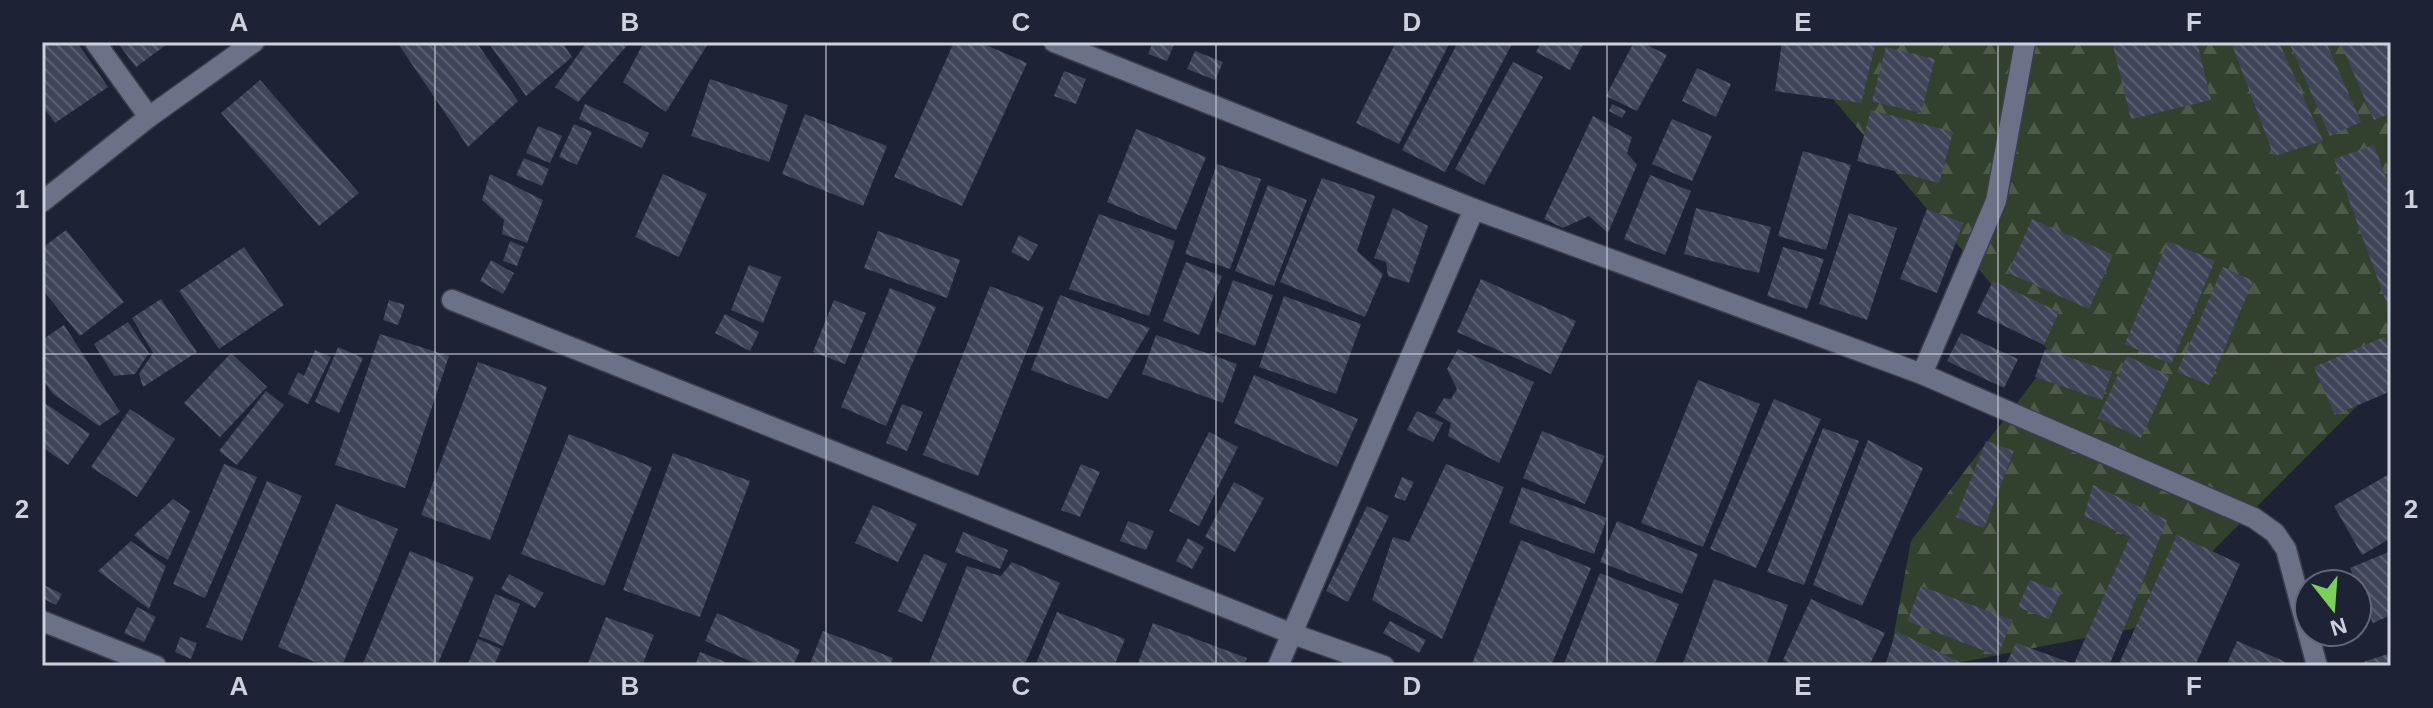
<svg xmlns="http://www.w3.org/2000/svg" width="2433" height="708" viewBox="0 0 2433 708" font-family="Arial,sans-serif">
<defs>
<pattern id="forest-firs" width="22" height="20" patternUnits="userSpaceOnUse" patternTransform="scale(2)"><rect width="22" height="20" fill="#32412d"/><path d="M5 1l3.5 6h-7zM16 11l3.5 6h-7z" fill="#4e5b4b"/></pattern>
<pattern id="building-back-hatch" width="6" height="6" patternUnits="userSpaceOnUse" patternTransform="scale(2)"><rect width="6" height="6" fill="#3f4559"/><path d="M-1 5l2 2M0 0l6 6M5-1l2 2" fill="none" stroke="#5a5f70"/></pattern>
</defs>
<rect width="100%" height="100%" fill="#1d2234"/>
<polygon fill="url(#forest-firs)" points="1784,42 2391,42 2391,372 2136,628 1942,666 1888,666 1911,541 2053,356"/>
<g fill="url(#building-back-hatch)">
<polygon points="42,42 77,42 108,87 55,123 42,105"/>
<polygon points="117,42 170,42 136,67"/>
<polygon points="397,42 476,42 518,101 468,147"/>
<polygon points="488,42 562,42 572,57 526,96"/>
<polygon points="587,42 630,42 578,102 555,87"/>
<polygon points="644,42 709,42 666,112 623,82"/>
<polygon points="954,42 979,42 1027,63 962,206 894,177"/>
<polygon points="1153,42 1175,42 1167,61 1148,54"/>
<polygon points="1396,42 1450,42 1399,144 1356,123"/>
<polygon points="1458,42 1513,42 1445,172 1402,150"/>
<polygon points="1541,42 1584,42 1570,70 1536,52"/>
<polygon points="1634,42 1641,42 1667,55 1637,111 1606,96"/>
<polygon points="1782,42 1876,42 1861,103 1775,91"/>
<polygon points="2112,42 2197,42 2211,100 2131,119"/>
<polygon points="2231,42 2279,42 2323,141 2274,156"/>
<polygon points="2289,42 2326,42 2361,122 2330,136"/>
<polygon points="2340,42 2391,42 2391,113 2374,120"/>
<polygon points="1886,47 1935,59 1921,113 1872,101"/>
<polygon points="1195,51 1223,62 1215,80 1187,69"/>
<polygon points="1513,62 1543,77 1484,185 1455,169"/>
<polygon points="1697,68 1731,84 1716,117 1682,101"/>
<polygon points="1064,71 1086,79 1076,104 1054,96"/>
<polygon points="710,79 788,105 769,162 691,136"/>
<polygon points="260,80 359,193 319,226 221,113"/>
<polygon points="585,104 649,133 642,148 579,119"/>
<polygon points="1612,104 1626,111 1622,118 1609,111"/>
<polygon points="1871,110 1953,132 1939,183 1857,161"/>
<polygon points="805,114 887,146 863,206 782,174"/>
<polygon points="1593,116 1632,137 1627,153 1637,165 1608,233 1589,216 1563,228 1544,219"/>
<polygon points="1672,119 1712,136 1692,181 1652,164"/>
<polygon points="574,124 592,132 577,165 559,157"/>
<polygon points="538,126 562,136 550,163 526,153"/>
<polygon points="1136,129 1206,157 1176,230 1107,202"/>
<polygon points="2374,145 2391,191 2391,306 2388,307 2334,159"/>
<polygon points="1803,151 1851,165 1826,250 1778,236"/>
<polygon points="524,158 549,169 542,186 516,175"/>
<polygon points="1217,164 1261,179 1230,269 1185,254"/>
<polygon points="490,174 543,200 527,243 502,234 504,220 482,200"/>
<polygon points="663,174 707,194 679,257 635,237"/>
<polygon points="1650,175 1691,191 1665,255 1624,239"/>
<polygon points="1322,178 1375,196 1357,251 1383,274 1365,317 1280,282"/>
<polygon points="1268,185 1307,200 1274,286 1235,271"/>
<polygon points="1393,208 1428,226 1409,283 1388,276 1386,262 1374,258"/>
<polygon points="1696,208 1771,227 1759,273 1684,254"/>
<polygon points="1927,209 1963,223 1937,293 1900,279"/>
<polygon points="1849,213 1897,228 1867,320 1819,304"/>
<polygon points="1099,214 1175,241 1149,316 1069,289"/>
<polygon points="2032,219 2113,255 2089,309 2008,273"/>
<polygon points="66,230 124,302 80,336 42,289 42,248"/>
<polygon points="878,231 960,260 947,298 864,268"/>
<polygon points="1019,235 1038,245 1029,261 1011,252"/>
<polygon points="510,241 524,247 517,266 503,261"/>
<polygon points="2168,241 2215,261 2171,364 2125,344"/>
<polygon points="244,247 284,305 219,349 179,291"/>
<polygon points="1783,247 1824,259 1807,309 1767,296"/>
<polygon points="491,260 514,273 503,294 480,281"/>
<polygon points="1186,262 1222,276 1199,335 1163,321"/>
<polygon points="749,265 781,277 763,323 731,310"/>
<polygon points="2223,267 2253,281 2209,385 2177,372"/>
<polygon points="1481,279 1576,321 1551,374 1457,332"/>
<polygon points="1233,280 1273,295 1255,346 1215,331"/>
<polygon points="1993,281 2059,312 2044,345 1977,313"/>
<polygon points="990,286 1044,307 978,476 923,455"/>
<polygon points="890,288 936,307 886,426 841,407"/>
<polygon points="1060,295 1150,328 1108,399 1031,370"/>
<polygon points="1284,296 1361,324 1336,394 1259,367"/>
<polygon points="161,299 197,352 143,387 139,374 153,353 132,318"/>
<polygon points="389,300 405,305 398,325 383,320"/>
<polygon points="834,300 866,313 845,364 813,352"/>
<polygon points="725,314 759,332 750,351 715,333"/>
<polygon points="128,322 149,353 135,374 114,376 94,344"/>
<polygon points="64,325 120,412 99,426 53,394 42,379 42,340"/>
<polygon points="1961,333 2018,359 2004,388 1947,361"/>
<polygon points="380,334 449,356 405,488 335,465"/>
<polygon points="1156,335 1237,364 1223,403 1142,374"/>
<polygon points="2384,337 2391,354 2391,391 2335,415 2314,367"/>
<polygon points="338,347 363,358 339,413 315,402"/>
<polygon points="1458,349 1534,382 1499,463 1448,436 1451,423 1435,413 1444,398 1451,399 1457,389 1447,369"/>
<polygon points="2045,349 2112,372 2102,400 2035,377"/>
<polygon points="315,350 331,357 308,404 288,394 298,372 304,376"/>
<polygon points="231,353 267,387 220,437 184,403"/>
<polygon points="2127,356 2170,376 2141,438 2098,418"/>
<polygon points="478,362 547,387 490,540 421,515"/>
<polygon points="1254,375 1358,419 1337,467 1234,423"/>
<polygon points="1698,380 1760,404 1703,547 1641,523"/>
<polygon points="266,391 284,405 237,465 219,451"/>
<polygon points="1774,399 1821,419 1756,568 1710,549"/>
<polygon points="42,401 90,434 68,465 42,447"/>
<polygon points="902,404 923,412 907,451 886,443"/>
<polygon points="130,409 175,439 137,497 91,467"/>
<polygon points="1417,411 1443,423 1433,442 1407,430"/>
<polygon points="1823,428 1859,441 1804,585 1767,572"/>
<polygon points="1542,431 1605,456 1585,504 1523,478"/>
<polygon points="1209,432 1238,447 1199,526 1169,511"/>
<polygon points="569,434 652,467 604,586 521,554"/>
<polygon points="1868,440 1923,468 1862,606 1813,585"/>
<polygon points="1986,441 2014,451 1984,528 1956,517"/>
<polygon points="673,453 750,481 700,617 623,590"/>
<polygon points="224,464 257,477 205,598 173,584"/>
<polygon points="1081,464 1100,472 1080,517 1061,510"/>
<polygon points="1446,464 1504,487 1442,639 1372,600 1393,537 1409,542"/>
<polygon points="2391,473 2391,538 2362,555 2334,506"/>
<polygon points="1402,477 1414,482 1405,501 1394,497"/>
<polygon points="267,481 302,496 242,641 206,627"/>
<polygon points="1234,482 1264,498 1235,552 1205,537"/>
<polygon points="2093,485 2167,520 2109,666 2005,666 2016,643 2074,664 2130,537 2084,516"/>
<polygon points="1522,487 1607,518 1594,554 1509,523"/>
<polygon points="173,499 190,511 168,560 150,549 134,535"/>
<polygon points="336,504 398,529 342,666 325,666 278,647"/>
<polygon points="873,505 917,524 898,562 855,543"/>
<polygon points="1367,506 1389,516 1348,602 1326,591"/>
<polygon points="1128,521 1154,531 1146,550 1120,541"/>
<polygon points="1617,521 1698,554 1682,594 1600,562"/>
<polygon points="963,532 1008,550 1000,569 955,552"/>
<polygon points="2177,535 2240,564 2195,666 2118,666"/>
<polygon points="1188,538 1204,547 1192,569 1176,561"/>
<polygon points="1521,540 1591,568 1551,666 1471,666"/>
<polygon points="131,541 166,566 149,609 98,571"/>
<polygon points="410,551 474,577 437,666 362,666"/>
<polygon points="2391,551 2391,615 2373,623 2350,568"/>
<polygon points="924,554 947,564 922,622 898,611"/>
<polygon points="1012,562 1060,583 1024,666 928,666 967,566 1001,576"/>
<polygon points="1600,573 1679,604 1654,666 1563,666"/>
<polygon points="509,574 544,593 535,608 501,589"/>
<polygon points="1714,579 1788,605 1766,666 1682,666"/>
<polygon points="2030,580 2061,592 2049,619 2018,607"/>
<polygon points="42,584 62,594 56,605 42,598"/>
<polygon points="1921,586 2012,620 1998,656 1907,621"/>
<polygon points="495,594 520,604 503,646 479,636"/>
<polygon points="1811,599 1885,633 1869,666 1795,666 1783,660"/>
<polygon points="137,607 156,617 144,642 124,633"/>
<polygon points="1057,612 1125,639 1114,666 1035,666"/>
<polygon points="717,613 800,650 793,666 761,666 705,641"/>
<polygon points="606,617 654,635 642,666 587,666"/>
<polygon points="1390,621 1426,640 1419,653 1383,633"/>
<polygon points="1153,623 1247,658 1244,666 1137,666"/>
<polygon points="823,631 893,658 890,666 809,666"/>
<polygon points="1896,631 1967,666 1885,666"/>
<polygon points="180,637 197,643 191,659 175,652"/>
<polygon points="478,639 501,649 494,666 467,666"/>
<polygon points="2237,641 2295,666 2226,666"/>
<polygon points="700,652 736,666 695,666"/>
<polygon points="2391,653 2391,666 2354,666 2354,665"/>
</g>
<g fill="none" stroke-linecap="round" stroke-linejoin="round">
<g stroke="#3b3e4d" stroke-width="23">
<g id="minor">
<polyline points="95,42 149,117"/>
<polyline points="1054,42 1474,209 1922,374 2254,518 2275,533 2286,549 2317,666"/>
<polyline points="42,202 149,117 254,42"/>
<polyline points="452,300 1290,633 1384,666"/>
<polyline points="1922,374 1996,201 2025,42"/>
<polyline points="42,621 156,666"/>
<polyline points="1278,666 1474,209"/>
</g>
</g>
<use href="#minor" stroke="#6b7187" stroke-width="20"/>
</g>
<path fill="none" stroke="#cdd1dd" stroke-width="2" stroke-opacity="0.55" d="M 435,42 L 435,666M 826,42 L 826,666M 1216,42 L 1216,666M 1607,42 L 1607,666M 1998,42 L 1998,666M 42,354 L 2391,354"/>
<rect width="2433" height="708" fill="none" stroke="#1d2234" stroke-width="88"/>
<g transform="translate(2333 608) rotate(163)"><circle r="38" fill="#1d2234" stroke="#636878" stroke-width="2"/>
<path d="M0-6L14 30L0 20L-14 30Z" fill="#79d157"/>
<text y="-12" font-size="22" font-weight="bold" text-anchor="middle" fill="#cdd1dd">N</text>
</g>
<rect x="44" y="44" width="2345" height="620" fill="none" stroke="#cdd1dd" stroke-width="3"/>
<g font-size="26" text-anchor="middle" font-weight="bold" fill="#cdd1dd">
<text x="239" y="31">A</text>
<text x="630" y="31">B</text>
<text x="1021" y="31">C</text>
<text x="1412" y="31">D</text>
<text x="1803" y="31">E</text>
<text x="2194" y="31">F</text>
<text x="22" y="208">1</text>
<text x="2411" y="208">1</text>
<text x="22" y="518">2</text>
<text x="2411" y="518">2</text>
<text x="239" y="695">A</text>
<text x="630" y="695">B</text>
<text x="1021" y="695">C</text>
<text x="1412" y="695">D</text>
<text x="1803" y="695">E</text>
<text x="2194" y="695">F</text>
</g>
</svg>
